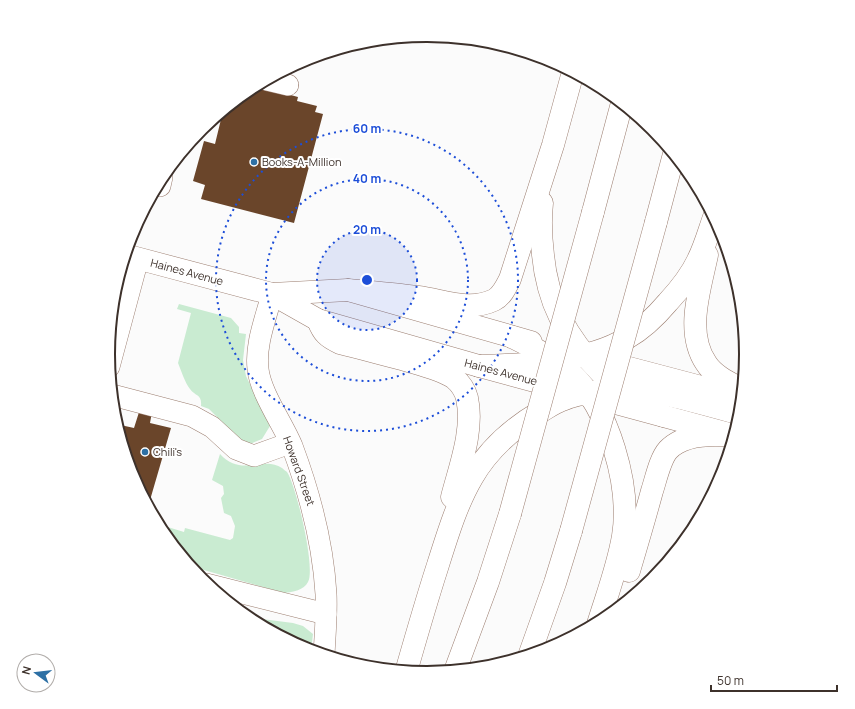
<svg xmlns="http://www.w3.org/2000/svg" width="855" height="709" viewBox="0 0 855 709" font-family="Manrope,sans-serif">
<rect width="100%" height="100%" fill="#fbfbfb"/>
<g fill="#c9ebd1">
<path d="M 179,304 L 231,318 L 239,327 L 239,333 L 246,334 L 243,360 L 246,376 L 270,426 L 262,439 L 250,444 L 236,438 L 217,417 L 209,409 L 201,406 C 202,394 196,397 190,389 C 185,383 181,370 178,363 L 191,313 L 177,309 Z"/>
<path d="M 220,454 C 242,478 263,455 282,468 C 284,470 286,471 287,472 C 296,485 316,568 308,582 C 304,590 293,592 284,593 L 190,566 L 162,532 L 158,524 L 184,532 L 185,528 L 230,540 L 233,538 L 235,526 L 231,516 L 224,513 L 221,498 L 224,494 L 223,486 L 212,480 Z"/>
<polygon points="246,617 293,623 303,626 313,634 311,651 305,650"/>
</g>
<g fill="#6a452a">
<polygon points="261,87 298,97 297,101 317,106 315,112 323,114 294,223 201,199 205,185 193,181 204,141 215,144 223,111 250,89 260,91"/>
<polygon points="140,409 152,412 150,423 171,428 148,507 132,477 116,424 134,428"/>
</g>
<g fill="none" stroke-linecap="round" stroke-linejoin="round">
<g stroke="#9c7e70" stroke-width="22">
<g id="minor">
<polyline points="267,80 288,85"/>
<polyline points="160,186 162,177"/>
<path d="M 272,294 C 266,318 255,344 258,369 C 260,392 283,424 292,446 C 310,494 323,543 326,594 C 327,614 325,635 324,655"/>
<polyline points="109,367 138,259"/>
<polyline points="112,395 192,416 212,427 236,449 254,456 290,443"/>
<polyline points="206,584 326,614"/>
</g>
</g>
<g stroke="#9c7e70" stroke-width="23">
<g id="major">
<polyline points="125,255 272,294 318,320 479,366 726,433"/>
<polyline points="272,294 348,290 531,342"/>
<polyline points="576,354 743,398"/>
</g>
</g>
<g stroke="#9c7e70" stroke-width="23">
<g id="highway">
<path d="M 542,203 C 540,221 541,238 543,255 C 544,266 546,277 549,288 C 561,333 595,371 631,399 C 640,406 653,411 664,416"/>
<polyline points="593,212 622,103"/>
<polyline points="656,222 674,154"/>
<path d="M 707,255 C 700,289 685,332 706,363 C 714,376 730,383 743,390"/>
<path d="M 348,290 C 371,292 395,294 418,297 C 443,300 469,312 494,300 C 502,296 506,287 510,279 L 553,145 L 573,72"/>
<path d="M 318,320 C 323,333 327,337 340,343 C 361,348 382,354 402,359 C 418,364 441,369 454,378 C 460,383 465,390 467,398 C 474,430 460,466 452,497"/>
<path d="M 512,337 C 533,347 553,358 571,373 C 609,408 631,486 623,536 C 618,566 607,595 598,624"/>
<path d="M 479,366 C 524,365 589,362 627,338 C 643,329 657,315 668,302 C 680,289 691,275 698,260 C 705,246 709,231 714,217"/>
<path d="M 629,571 C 637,544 645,517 652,491 C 656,479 660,459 668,450 C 684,433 714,434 735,436"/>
<polyline points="529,656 555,583 571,531"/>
<polyline points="455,671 488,582 510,514"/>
<path d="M 406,672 C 416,637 426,602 437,568 C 459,498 473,451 540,412 C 547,408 554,403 562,400 C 579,393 617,387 636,388 C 643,388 652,391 659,393 C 687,399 714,407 741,414"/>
</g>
</g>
<use href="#minor" stroke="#fff" stroke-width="21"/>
<use href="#major" stroke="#fff" stroke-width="22"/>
<use href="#highway" stroke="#fff" stroke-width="22"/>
<g stroke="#9c7e70" stroke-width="23" stroke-linecap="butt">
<g id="highway-bridge">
<polyline points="510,514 593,212"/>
<polyline points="571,531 656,222"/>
</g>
</g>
<use href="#highway-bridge" stroke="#fff" stroke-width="22"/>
</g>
<circle cx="367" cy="280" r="50" fill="#1d4ed8" fill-opacity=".12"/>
<g fill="none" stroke="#1d4ed8" stroke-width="2" stroke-dasharray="2 4">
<circle cx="367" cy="280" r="50"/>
<circle cx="367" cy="280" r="101"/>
<circle cx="367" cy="280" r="151"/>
</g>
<g fill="#2d70a5" stroke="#fff" stroke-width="1.5">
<circle cx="254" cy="162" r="4"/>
<circle cx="145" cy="452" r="4"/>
</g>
<g text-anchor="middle" stroke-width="4" stroke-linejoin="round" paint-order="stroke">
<g font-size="11" fill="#3d312b" stroke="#fff" text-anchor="start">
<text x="262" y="166">Books-A-Million</text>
<text x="153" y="456">Chili's</text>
</g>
<g font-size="11" fill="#3d312b" stroke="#fff">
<text transform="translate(187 272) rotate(15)" y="4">Haines Avenue</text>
<text transform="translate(501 372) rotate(15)" y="4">Haines Avenue</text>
<text transform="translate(299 471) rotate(70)" y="4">Howard Street</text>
</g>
</g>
<path d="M0 0H855V709H0ZM115 354a312 312 0 1 1 624 0a312 312 0 1 1-624 0Z" fill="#fff" fill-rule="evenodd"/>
<path fill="none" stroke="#3d312b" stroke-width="2" d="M115 354a312 312 0 1 1 624 0a312 312 0 1 1-624 0Z"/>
<circle cx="367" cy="280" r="6" fill="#1d4ed8" stroke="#fff" stroke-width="2"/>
<g font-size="12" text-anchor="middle" font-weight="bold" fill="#1d4ed8" stroke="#fff" stroke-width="4" stroke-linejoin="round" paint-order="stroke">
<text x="367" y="133">60 m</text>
<text x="367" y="183">40 m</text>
<text x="367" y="234">20 m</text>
</g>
<g transform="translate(36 673) rotate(285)"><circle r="19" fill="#ffffff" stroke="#b1adaa"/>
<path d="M0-3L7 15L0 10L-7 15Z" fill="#2d70a5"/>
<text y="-6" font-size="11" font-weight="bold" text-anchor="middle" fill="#3d312b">N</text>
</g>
<path d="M711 685v6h126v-6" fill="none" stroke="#3d312b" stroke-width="2"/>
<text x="717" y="685" font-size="12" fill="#3d312b" stroke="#ffffff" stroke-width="3" paint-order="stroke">50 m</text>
</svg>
